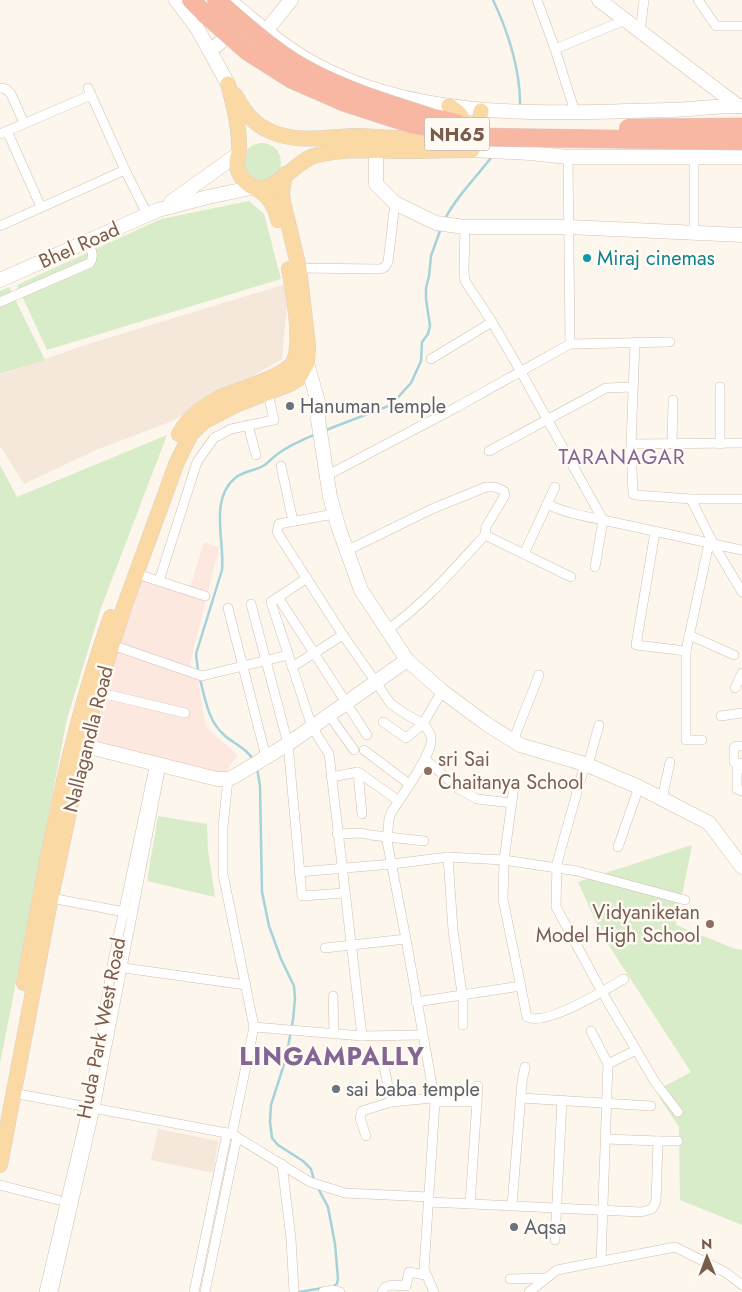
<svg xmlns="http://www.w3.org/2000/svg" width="742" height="1292" viewBox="0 0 742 1292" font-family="Jost,sans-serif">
<rect width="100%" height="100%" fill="#fdf6ec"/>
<g fill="#f5e8da">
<polygon points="289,283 282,359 208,402 170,422 96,450 24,484 0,446 0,375 82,346"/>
<polygon points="158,1129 218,1141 213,1173 151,1160"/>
</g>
<polygon fill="#fde8e0" points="204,542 219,548 190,664 197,674 206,727 238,755 225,773 91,741 111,654 140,578 188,593"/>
<g fill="#d8ecc9">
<circle cx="262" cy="162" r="19"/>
<polygon points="249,201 264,214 281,279 47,350 17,285 161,219"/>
<polygon points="9,287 45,360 0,374 0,291"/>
<polygon points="167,435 101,608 67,719 0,1064 0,465 17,497"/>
<polygon points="158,816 207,824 208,850 215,897 147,881"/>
<polygon points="692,845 676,925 733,948 742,950 742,1225 680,1200 679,1127 659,1097 663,1087 691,1072 602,935 578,882"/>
</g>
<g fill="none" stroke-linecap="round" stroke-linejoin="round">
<g stroke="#a5d3da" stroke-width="2.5">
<path d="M 493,0 C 508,31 521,72 520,107"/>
<path d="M 445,219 C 457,195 477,177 493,155"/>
<polyline points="326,430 391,405 411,383 421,361 422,342 428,334 430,326 426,299 426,288 429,276 431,256 441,228"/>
<path d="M 198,671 L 196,654 L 222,570 C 225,541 209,500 235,478 C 244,471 254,471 263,466 C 268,463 271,459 275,456 C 287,446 302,440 316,434"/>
<path d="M 200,679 C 205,698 208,721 224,735 C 234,744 247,748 254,761"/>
<polyline points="257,768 260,786 262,892 269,926 281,959 294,986 295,998 293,1020 286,1058 271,1105 270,1122 272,1138 278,1145 303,1161 311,1169 314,1180"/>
<polyline points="318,1188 328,1207 335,1244 338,1279 337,1284 333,1286"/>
<polyline points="299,1292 323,1288"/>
</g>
<g stroke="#d1beb0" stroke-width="10">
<g id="street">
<polyline points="537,0 555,49 575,112"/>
<polyline points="698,0 716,26 742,26"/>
<polyline points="640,32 644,0"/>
<polyline points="555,49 625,20"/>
<polyline points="0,88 6,89 11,94 24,123"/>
<polyline points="7,131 41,207"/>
<polyline points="0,134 91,95"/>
<polyline points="568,157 570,344 670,342"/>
<polyline points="125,170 147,214"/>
<polyline points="0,226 125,170 88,88"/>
<polyline points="465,227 464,272 465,281 492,322 521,372 603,520 742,550"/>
<polyline points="694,233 694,157"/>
<polyline points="299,268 380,269 385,267 388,262 395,203"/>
<path d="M 0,302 L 90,263 C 95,256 91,249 87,241"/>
<polyline points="635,342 631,444 633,494 636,495 691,499 742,499"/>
<polyline points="431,359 492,322"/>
<polyline points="720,387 720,444"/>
<polyline points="248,425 256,455"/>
<polyline points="631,444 742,443"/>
<polyline points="672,444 673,400"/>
<polyline points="489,451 606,388 633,387"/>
<polyline points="281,466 293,521"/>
<polyline points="326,476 457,407 570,344"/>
<polyline points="691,499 714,545 742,592"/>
<path d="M 547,504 C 565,513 583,516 603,520 L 595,567"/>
<polyline points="334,514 279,524 277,532 343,635 391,704 404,713 423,724 406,738 383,722"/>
<polyline points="655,532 636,645 686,651 709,543"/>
<polyline points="346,551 432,509 486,487 495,487 504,491 505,495 486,527 485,535 571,577"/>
<polyline points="524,554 555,487"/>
<polyline points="137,574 205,596"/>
<polyline points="307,578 271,602 312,727 329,754 362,1036"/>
<polyline points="159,581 197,462 214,438 231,429 274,420 268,393"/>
<polyline points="278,597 367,735"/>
<polyline points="251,604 288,744 302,896 344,893"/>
<polyline points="228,608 266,757"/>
<path d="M 387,630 C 424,604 455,568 485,535"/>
<polyline points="689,635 734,655"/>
<polyline points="112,645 202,676 288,655"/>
<polyline points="686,651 686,740 702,740"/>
<polyline points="292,667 343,635"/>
<polyline points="735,688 742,673"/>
<polyline points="97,692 185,713"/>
<polyline points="329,715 354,750"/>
<polyline points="721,716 742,713"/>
<polyline points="513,741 539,675"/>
<polyline points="742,746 736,746 734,748 734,762 736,764 742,763"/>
<polyline points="364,750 409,784"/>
<polyline points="425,759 459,789 477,799 512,803"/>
<polyline points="585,764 557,863 556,907 602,992 655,1082 678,1112"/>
<polyline points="588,765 599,725"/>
<polyline points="742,769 737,770 737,789 742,791"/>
<polyline points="358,772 362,814"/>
<polyline points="331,777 358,772 399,801"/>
<polyline points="228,779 223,827 223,874 254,1027 232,1134"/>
<path d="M 514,786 L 504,860 L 503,899 L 527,1017 C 545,1027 607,989 624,979"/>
<polyline points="662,799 670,762"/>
<polyline points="337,834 362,833 370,835 424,841"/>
<polyline points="618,847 639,787"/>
<polyline points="448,857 453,930 463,1001 463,1025"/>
<polyline points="299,872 392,864 448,857 504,860 577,871 685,900"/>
<polyline points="51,898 130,913"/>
<polyline points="325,948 406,939"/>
<polyline points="117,967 246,985"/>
<polyline points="333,996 334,1034"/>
<polyline points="416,1002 521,986"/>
<polyline points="254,1027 362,1036 423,1035"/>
<polyline points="591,1031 608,1064"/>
<polyline points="384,1066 391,1102"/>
<polyline points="13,1093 232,1134 310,1182 345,1193 429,1197"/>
<polyline points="521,1098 651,1106"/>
<polyline points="435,1102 477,1102"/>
<polyline points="366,1136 360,1118 362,1111 391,1102 433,1098"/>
<polyline points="658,1141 678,1141"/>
<polyline points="282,1164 291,1239 294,1292"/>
<polyline points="0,1185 58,1200"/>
<polyline points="429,1202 641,1212 652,1209 656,1201 658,1141 606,1139"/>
<polyline points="470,1204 478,1086"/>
<polyline points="512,1205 522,1082 525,1067"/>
<polyline points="555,1240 562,1100"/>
<polyline points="601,1261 608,1064 636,1050"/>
<polyline points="510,1279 546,1278"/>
<polyline points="44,1292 88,1106 112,966 155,763"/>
<polyline points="53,1292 95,1108 161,765"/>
<polyline points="194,1292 227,1133"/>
<polyline points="205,1292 237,1137"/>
<polyline points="323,1292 333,1290 340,1292"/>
<polyline points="382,1292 385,1287 392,1285 406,1286 409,1272 425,1275"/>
<path d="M 434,1292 L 424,1269 L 435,1102 L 406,939 L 387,841 L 389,819 L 391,813 C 401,797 431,756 431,741 C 432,734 427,728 423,724 L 442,691"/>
<polyline points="529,1292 557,1270 675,1247 725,1272 742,1285"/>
</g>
</g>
<g stroke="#d6c0b0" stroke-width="15">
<g id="secondary">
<polyline points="176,0 197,28 228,84"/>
<path d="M 229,0 C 255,22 281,45 311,62 C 417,122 548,113 666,110 C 691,110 717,105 742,106"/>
<polyline points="599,0 738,106"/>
<polyline points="266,31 291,0"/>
<polyline points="210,51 236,29"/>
<polyline points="379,139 376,149 376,184 395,203 436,223 465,227 569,227 742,235"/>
<polyline points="472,150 530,153 568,157 742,157"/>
<polyline points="171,202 238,154"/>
<polyline points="0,280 158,210 208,197 255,187"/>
<polyline points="307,363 319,405 318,419 330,497 339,529 361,590 407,660 442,691 485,723 520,745 585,764 639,787 709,823 742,867"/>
<polyline points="73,743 217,779 228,779 235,776 288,744 407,660"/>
</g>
</g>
<g stroke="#dad1cd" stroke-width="16">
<g id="primary">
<path d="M 228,84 C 234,105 240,129 239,151 C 239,156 236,160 237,166 C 238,171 240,176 243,179 C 268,208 291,161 317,155 C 347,148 377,151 408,151 C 429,151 451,150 472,150 L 481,111"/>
<path d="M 235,95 C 245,113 253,124 272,132 C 300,144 331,136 360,136 C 383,137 446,144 462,128 C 465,116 458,112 449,106"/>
<path d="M 256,188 C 269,196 275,205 278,220"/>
<path d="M 179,434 C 188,418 202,407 219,398 C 235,390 287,377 294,361 C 302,342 293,290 289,269"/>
<path d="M 24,983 C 47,860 68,736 111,617"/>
<polyline points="0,1165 50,902 83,746 97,692 124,607 177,462 191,434 203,422 238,404 290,384 298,379 307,363 308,346 299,268 283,202 282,192 285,174"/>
</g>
</g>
<g stroke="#dad1cd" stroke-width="19">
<g id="highway">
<polyline points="191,0 204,13"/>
<polyline points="430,117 457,123"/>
</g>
</g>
<use href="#street" stroke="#fff" stroke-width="9"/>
<use href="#secondary" stroke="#fff" stroke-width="14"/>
<use href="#primary" stroke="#fbd9a5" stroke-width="15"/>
<use href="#highway" stroke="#f7b7a3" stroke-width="18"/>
<g stroke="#dad1cd" stroke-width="19" stroke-linecap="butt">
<g id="highway-bridge">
<path d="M 216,0 C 246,26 276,54 311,72 C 349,92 390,104 430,117"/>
<polyline points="204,13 247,51 291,79 346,103 411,124 482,137 742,141"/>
<polyline points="628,128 742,127"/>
</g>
</g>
<use href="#highway-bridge" stroke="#f7b7a3" stroke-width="18"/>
</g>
<circle fill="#0f9aa8" stroke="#fffaf3" stroke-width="2" cx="587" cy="258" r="5"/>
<g fill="#6b7280" stroke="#fffaf3" stroke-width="2">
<circle cx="290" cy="406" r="5"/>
<circle cx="336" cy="1089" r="5"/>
<circle cx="514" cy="1227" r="5"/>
</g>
<g fill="#8d6e63" stroke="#fffaf3" stroke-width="2">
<circle cx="428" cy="771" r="5"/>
<circle cx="710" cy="924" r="5"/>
</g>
<g text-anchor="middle" stroke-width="5" stroke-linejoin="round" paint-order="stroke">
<rect fill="#fffaf3" stroke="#a28b7f" stroke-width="1" x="424.5" y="117.5" width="65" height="33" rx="4"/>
<g font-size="19" font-weight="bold" fill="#7a5c4d">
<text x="457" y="141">NH65</text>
</g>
<g font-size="20" fill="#7a5c4d" stroke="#fffaf3">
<text transform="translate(79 245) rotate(-24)" y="7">Bhel Road</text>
<text transform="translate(88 739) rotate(-76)" y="7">Nallagandla Road</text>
<text transform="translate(101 1028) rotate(-79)" y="7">Huda Park West Road</text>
</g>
<g font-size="20" fill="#0d838f" stroke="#fffaf3" text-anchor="start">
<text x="597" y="265">Miraj cinemas</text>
</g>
<g font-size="20" fill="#5b616d" stroke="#fffaf3" text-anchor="start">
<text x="300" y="413">Hanuman Temple</text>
<text x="346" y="1096">sai baba temple</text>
<text x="524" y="1234">Aqsa</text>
</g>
<g font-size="20" fill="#785e54" stroke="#fffaf3" text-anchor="start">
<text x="438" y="766">sri Sai<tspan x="438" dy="23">Chaitanya School</tspan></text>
<text x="700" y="919" text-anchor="end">Vidyaniketan<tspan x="700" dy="23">Model High School</tspan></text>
</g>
<g font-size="21" letter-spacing="1" fill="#846695" stroke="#fffaf3">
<text x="622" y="464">TARANAGAR</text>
</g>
<g font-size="25" font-weight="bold" letter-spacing="1" fill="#846695" stroke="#fffaf3">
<text x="332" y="1065">LINGAMPALLY</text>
</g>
</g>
<g transform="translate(707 1257) rotate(359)" stroke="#fffaf3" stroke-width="4" paint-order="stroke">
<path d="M0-4L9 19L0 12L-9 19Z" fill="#7a5c4d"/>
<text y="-8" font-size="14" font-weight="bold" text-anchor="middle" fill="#7a5c4d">N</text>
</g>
</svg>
